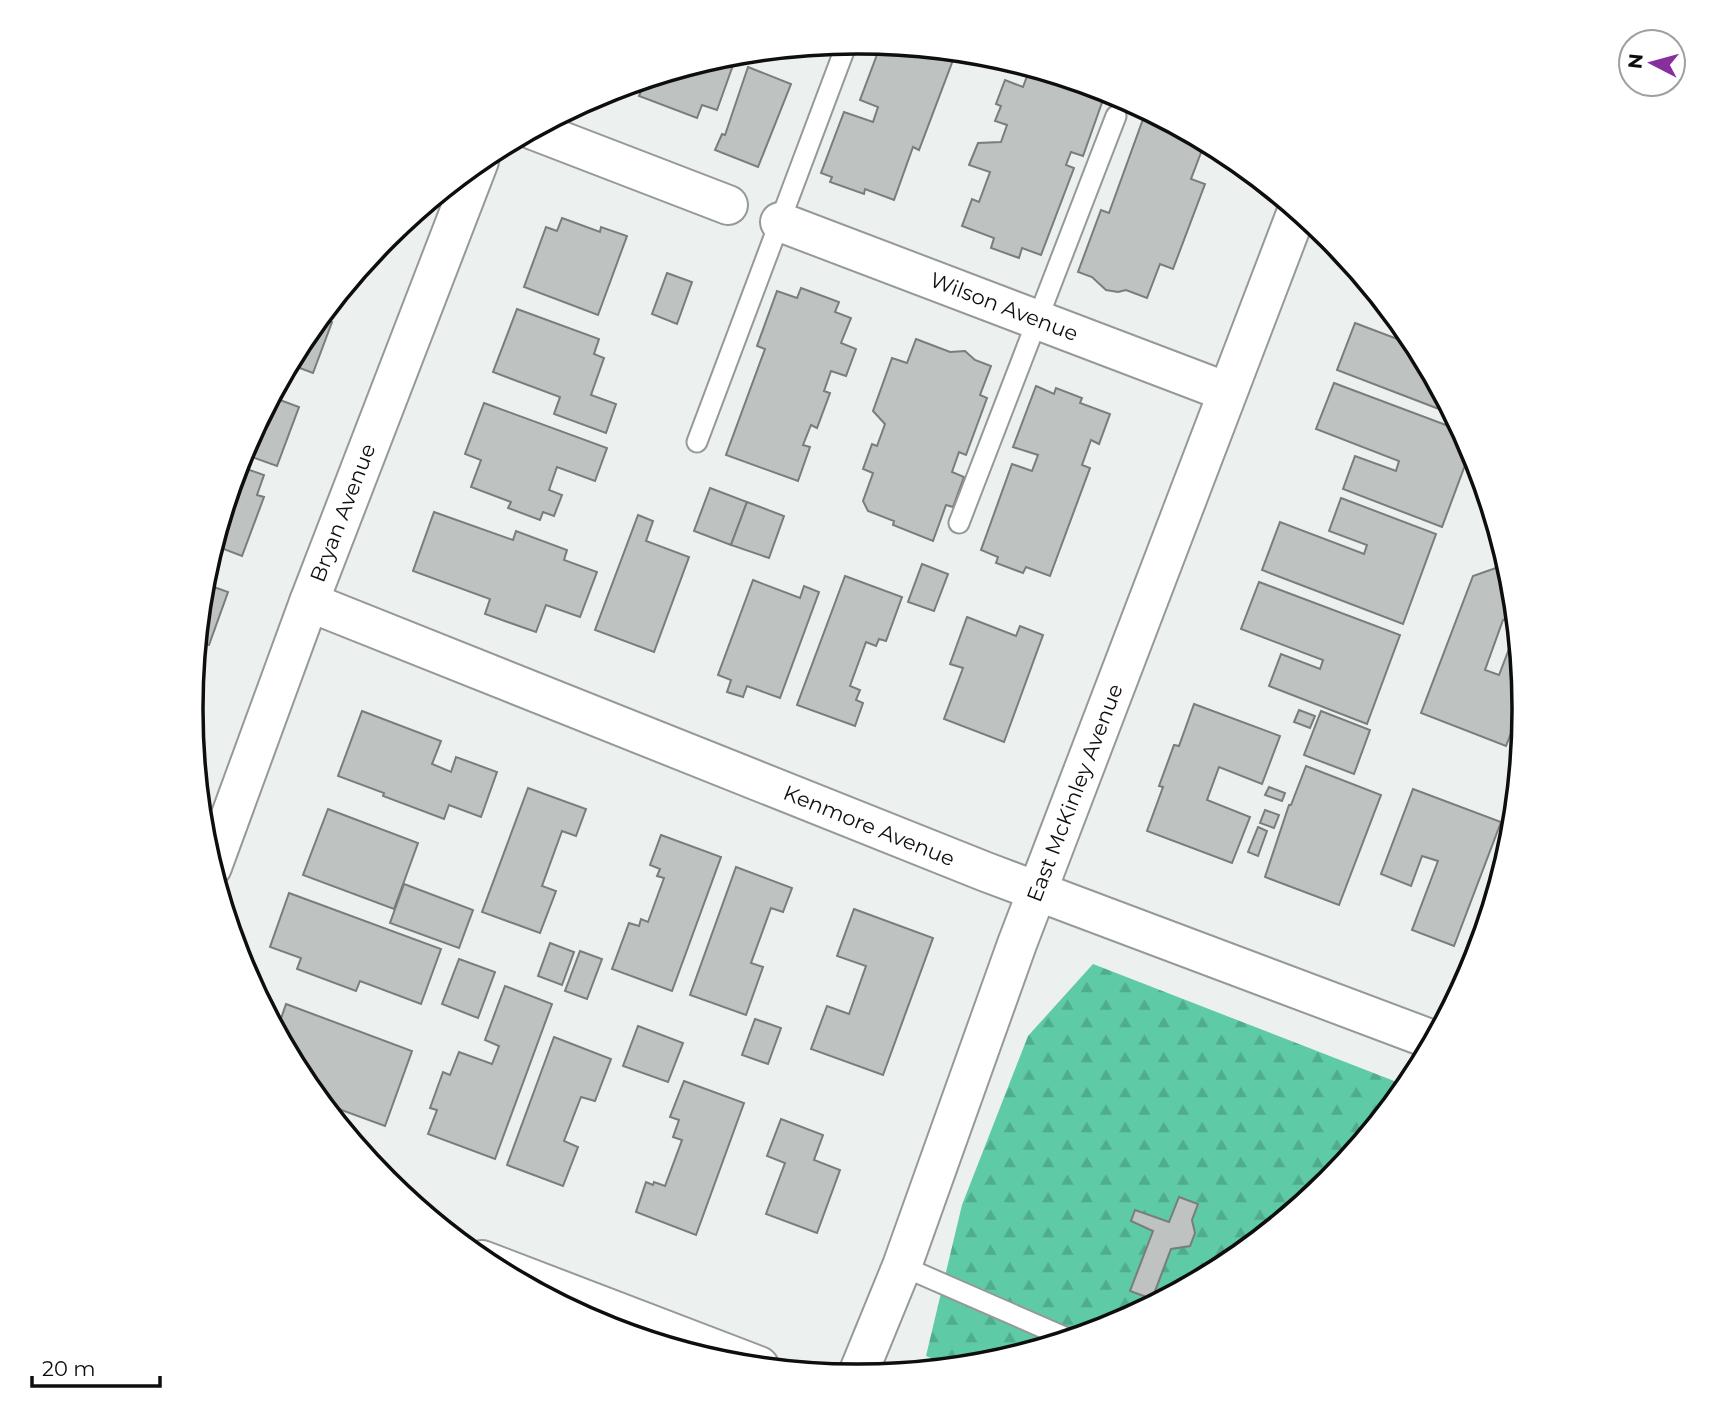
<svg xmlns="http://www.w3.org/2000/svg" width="1715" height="1418" viewBox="0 0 1715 1418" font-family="Montserrat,sans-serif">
<defs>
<pattern id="forest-firs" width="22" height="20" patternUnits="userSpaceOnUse" patternTransform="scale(1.75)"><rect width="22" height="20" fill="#5ecaa6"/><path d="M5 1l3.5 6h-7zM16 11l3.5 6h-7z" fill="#50ac8e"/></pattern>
</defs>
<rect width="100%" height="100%" fill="#ecf1ef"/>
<polygon fill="url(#forest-firs)" points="1093,964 1407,1086 1329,1181 1228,1264 1112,1325 987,1363 953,1367 926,1356 962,1205 1028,1036"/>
<g fill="#bec2c1" stroke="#797d7b" stroke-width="2">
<polygon points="881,44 956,52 919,150 913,147 894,200 865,189 864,194 830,182 832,177 821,173 844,112 873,122 878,107 860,100"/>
<polygon points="737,54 717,110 702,105 697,118 639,96 645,82 642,81"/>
<polygon points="748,67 791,84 758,167 715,150 722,134 725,135"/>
<polygon points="1030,68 1105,94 1083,156 1071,152 1066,165 1074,168 1041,255 1022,248 1019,258 991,248 994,238 962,226 972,199 979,202 990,172 969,165 978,143 1001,142 1007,125 995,121 1001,106 996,104 1005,80 1023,87"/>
<polygon points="1146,111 1205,142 1191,179 1205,184 1173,269 1160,264 1147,298 1126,290 1118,292 1106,290 1092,277 1078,272 1101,210 1109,213"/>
<polygon points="562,218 600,232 601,227 627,236 598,315 524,287 546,227 557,231"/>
<polygon points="667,273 692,282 677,324 652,314"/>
<polygon points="801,288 839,302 835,312 851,318 841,343 856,349 846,376 831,371 824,391 830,393 817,428 811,425 803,445 810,447 798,481 726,455 765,349 757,346 777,291 797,298"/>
<polygon points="517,309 599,339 594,354 604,358 591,395 616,404 606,433 554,414 560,397 493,372"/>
<polygon points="320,318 332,322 313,373 289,364 303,338"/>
<polygon points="1355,323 1416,346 1452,414 1337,370"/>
<polygon points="916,339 950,352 965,351 975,360 991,366 980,395 987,398 966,455 959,452 952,472 964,477 953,507 946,505 933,541 893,525 894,521 868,511 863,501 873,473 863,469 872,444 877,446 885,424 873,411 892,358 907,363"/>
<polygon points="1334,383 1462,431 1471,449 1442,527 1343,489 1355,456 1396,471 1399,461 1316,429"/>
<polygon points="1036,386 1054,394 1056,388 1082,398 1080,403 1110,414 1099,444 1091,440 1082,465 1090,468 1050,576 1026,567 1023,573 996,563 998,557 981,550 1012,464 1032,471 1038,455 1013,447"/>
<polygon points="272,397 299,407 277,466 241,453"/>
<polygon points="484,403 607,448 595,481 557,467 549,490 562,495 554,516 543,512 540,520 508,508 511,502 471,487 481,460 465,454"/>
<polygon points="238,466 264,475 257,495 264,497 242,556 213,545"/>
<polygon points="710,488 747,502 731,545 694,531"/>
<polygon points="1341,498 1436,534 1403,624 1262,570 1280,522 1364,554 1367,545 1329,531"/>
<polygon points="747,502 784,516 769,558 731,545"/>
<polygon points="434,512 513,540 516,531 567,550 564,560 597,572 580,617 546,605 536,632 485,614 490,599 413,571"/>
<polygon points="638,515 653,521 646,541 689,557 654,652 595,630"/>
<polygon points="922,564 948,574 934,611 908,602"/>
<polygon points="1507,564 1512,579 1515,615 1503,620 1485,670 1499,675 1514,636 1517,637 1524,700 1506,746 1421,713 1473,576"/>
<polygon points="845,576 902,597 886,641 879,639 876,646 866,642 850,686 860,690 856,700 863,703 855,726 797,705"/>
<polygon points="753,580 800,598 804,586 819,592 780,698 747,686 743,697 727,692 731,680 718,675"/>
<polygon points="1259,582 1400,635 1367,724 1269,686 1281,654 1320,669 1323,660 1241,629"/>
<polygon points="203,583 228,592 209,645 198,641 197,643"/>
<polygon points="967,617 1016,636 1020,626 1043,635 1004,742 944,719 963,668 950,664"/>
<polygon points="1194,704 1280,736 1262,784 1219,767 1207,800 1250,817 1232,863 1147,831 1163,787 1159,786 1174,745 1179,746"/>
<polygon points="1299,710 1315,716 1310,728 1294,722"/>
<polygon points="362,711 441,741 432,764 451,772 456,757 497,772 481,817 449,805 444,819 383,796 384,793 338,776"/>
<polygon points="1321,711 1370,730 1354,774 1304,755"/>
<polygon points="1306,766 1381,795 1339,905 1265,877 1289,805 1291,805"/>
<polygon points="1269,787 1285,793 1282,801 1265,795"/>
<polygon points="528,788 586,809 576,836 562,831 542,886 556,891 540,933 482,912"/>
<polygon points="1413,789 1501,822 1454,946 1412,930 1438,861 1422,856 1411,886 1381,874"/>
<polygon points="328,809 418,843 394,909 303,875"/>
<polygon points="1265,810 1279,815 1274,828 1260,823"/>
<polygon points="1258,827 1267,831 1258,856 1248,852"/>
<polygon points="1513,827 1512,840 1476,956 1465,952"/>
<polygon points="661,835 721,857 672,991 612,969 629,923 639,926 641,919 648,922 664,878 657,876 660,869 650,865"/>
<polygon points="736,867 792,888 783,912 771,908 751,963 763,967 746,1015 690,995"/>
<polygon points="404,884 473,910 459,948 390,923"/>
<polygon points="289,893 441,949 421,1004 360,981 356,991 297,969 301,958 270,947"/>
<polygon points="854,909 933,938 883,1075 811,1049 827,1006 849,1014 866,966 837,956"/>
<polygon points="550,943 574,952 562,985 538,976"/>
<polygon points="580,951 602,959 587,999 565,991"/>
<polygon points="459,959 495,972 478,1018 442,1004"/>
<polygon points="505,986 552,1004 495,1159 428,1134 437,1110 430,1108 443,1072 450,1075 459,1052 492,1064 499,1046 485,1040"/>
<polygon points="286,1004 412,1051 385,1126 322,1103 303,1079 277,1030"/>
<polygon points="755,1019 781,1028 768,1064 742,1055"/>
<polygon points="638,1026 683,1043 668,1082 623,1066"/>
<polygon points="554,1037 611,1059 595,1101 581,1097 564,1141 578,1147 563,1186 507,1165"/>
<polygon points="684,1081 744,1103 696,1235 636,1212 646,1182 653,1185 654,1182 665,1186 682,1140 673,1137 679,1120 670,1117"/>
<polygon points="781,1119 823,1135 814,1160 840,1170 817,1233 766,1214 785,1163 767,1156"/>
<polygon points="1179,1197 1198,1204 1192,1220 1195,1233 1190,1246 1171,1249 1152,1299 1130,1291 1153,1231 1131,1221 1135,1210 1169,1222"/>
</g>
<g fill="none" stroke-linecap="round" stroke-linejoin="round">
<g stroke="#959997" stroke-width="23">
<g id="service">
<polyline points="697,442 847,43"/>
<polyline points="959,523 1116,116"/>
<polyline points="902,1266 1069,1339"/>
</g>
</g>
<g stroke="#959997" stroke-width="42">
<g id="minor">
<polyline points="533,130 728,205"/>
<polyline points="780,222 1227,392"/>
<polyline points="309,602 986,872 1433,1040"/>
<polyline points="212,867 309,602 479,161"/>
<polyline points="482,1260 759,1366"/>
<polyline points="857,1376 902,1266 1017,944 1297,211"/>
</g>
</g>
<use href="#service" stroke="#fff" stroke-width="19"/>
<use href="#minor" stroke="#fff" stroke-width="38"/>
</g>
<g text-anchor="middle" stroke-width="7" stroke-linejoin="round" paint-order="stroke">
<g font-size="21" fill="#0d0e0d" stroke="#fff">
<text transform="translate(1004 307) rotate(21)" y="7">Wilson Avenue</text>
<text transform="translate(343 513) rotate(-69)" y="7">Bryan Avenue</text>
<text transform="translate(1075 793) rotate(-69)" y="7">East McKinley Avenue</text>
<text transform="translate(869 826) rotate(22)" y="7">Kenmore Avenue</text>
</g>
</g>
<path d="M0 0H1715V1418H0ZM857 54H858A654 654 0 0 1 1512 708V710A654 654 0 0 1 858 1364H857A654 654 0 0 1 203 710V708A654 654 0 0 1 857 54Z" fill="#fff" fill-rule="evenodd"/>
<path fill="none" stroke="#0d0e0d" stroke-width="3.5" d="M857 54H858A654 654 0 0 1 1512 708V710A654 654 0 0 1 858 1364H857A654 654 0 0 1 203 710V708A654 654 0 0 1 857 54Z"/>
<g transform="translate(1652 63) rotate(276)"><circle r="33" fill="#ffffff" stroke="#9e9f9e" stroke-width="2"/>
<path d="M0-5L12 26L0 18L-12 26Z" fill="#862f9d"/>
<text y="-10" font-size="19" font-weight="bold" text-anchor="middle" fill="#0d0e0d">N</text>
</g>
<path d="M32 1376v10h128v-10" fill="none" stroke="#0d0e0d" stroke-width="3.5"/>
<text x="42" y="1376" font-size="21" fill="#0d0e0d" stroke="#ffffff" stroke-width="5" paint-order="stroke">20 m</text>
</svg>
